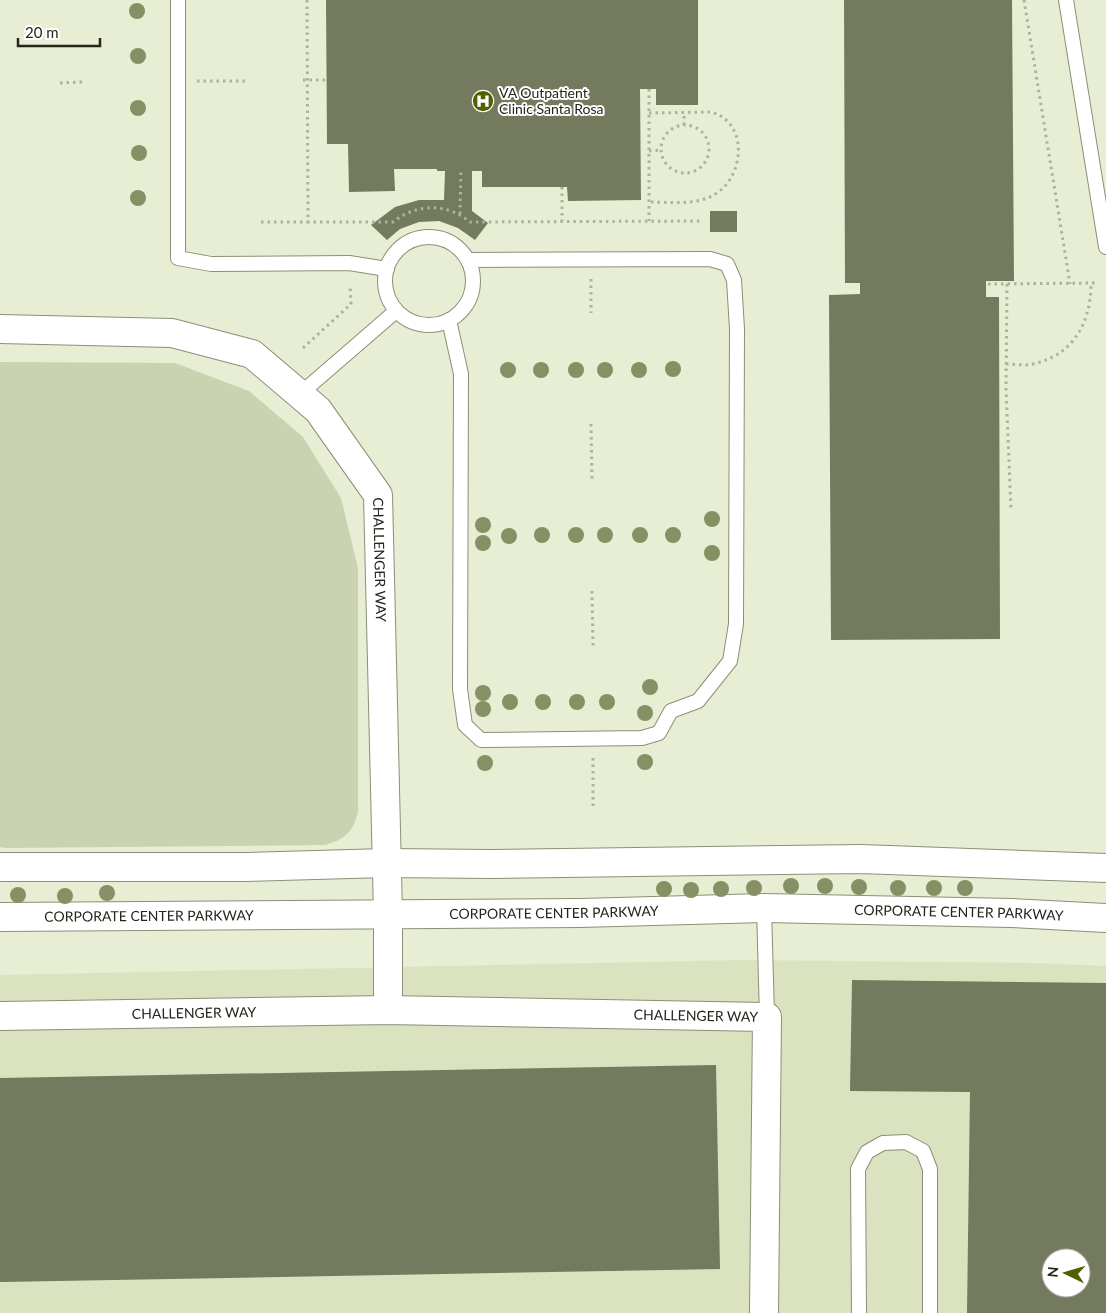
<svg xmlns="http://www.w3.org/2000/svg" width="1106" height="1313" viewBox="0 0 1106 1313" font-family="Lato,sans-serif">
<rect width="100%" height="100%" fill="#e7eed3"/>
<path fill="#dae2c0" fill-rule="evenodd" d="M 746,960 L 1034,963 L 1106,966 L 1106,1313 L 0,1313 L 0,975 ZM 1051,1258 L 1081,1258 L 1081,1288 L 1051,1288 Z"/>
<path fill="#cad2b2" d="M 0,362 L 175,363 L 249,391 L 303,437 L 341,498 L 358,568 L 358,812 C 353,832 345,839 325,845 L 5,848 L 0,847 Z"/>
<g fill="#737a5d" fill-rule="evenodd">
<polygon points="326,0 698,0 698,105 656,105 656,89 640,89 641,200 568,201 567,187 482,187 482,171 472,171 472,211 488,223 475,240 458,228 439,221 419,222 400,229 387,240 371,225 395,207 419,200 444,200 445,171 437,171 437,169 394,169 395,191 349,192 348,144 327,144"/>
<polygon points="844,0 1012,0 1014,281 986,281 986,297 999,297 1000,639 831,640 829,295 860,294 860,283 845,283"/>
<rect x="710" y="211" width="27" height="21"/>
<path d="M 852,980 L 1106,983 L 1106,1313 L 967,1313 L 970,1092 L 850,1091 ZM 1051,1258 L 1081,1258 L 1081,1288 L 1051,1288 Z"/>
<polygon points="716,1065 720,1269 0,1282 0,1078"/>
</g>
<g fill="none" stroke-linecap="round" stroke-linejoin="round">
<g stroke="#8a9078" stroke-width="16">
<g id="lane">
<polyline points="178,0 178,258 211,264 349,263 387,269"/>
<polyline points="1066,0 1106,247"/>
<circle cx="429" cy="281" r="44"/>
<polyline points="449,320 461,374 460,689 465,725 481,740 642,738 659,733 671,711 698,701 730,661 736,624 737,329 734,280 727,264 710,259 468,260"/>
<polyline points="300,394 396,311"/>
<polyline points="764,908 767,1017"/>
<polyline points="859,1313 858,1169 867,1152 883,1143 906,1142 923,1151 930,1169 930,1313"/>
</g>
</g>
<g stroke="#8a9078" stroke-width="30">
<g id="street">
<path id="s1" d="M 0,329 L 172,333 L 252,354 L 318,410 L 378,495 L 388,914 L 388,1010"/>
<path id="s2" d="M 0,1016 L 388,1010 L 767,1017 L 764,1313"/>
</g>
</g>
<g stroke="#8a9078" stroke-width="30">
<g id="secondary">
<polyline points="0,867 246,867 386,863 492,864 861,859 1106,868"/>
<path id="s3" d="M 0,917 L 580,913 L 764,908 L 1012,913 L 1106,918"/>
</g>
</g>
<g stroke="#acb29c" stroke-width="3" stroke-dasharray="2.5 4" stroke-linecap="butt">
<path d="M 307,0 L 308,222 L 393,222 C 417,203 447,203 470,222 L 702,221"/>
<polyline points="1024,0 1070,284"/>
<polyline points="303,80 326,80"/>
<polyline points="197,81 248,81"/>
<polyline points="60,83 82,82"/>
<polyline points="649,89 649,221"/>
<path d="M 649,113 L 711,112 C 748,122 745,174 717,193 C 698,206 671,202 649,202"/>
<polyline points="684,125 684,112"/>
<circle cx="685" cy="149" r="24"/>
<polyline points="649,151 662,150"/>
<polyline points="562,187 562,221"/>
<polyline points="460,214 461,171"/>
<polyline points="261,222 308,222"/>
<polyline points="591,279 591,313"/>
<polyline points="988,284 1095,283"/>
<polyline points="1007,284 1006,388 1011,511"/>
<polyline points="303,348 351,304 350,285"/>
<path d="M 1006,364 C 1015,364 1025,366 1033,364 C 1074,355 1091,322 1091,283"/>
<polyline points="591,424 592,479"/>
<polyline points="592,591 593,646"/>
<polyline points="593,758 593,807"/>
</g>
<use href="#lane" stroke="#fff" stroke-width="14"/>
<use href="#street" stroke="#fff" stroke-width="28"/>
<use href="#secondary" stroke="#fff" stroke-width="28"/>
</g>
<g fill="#878f65">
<circle cx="137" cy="11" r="8"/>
<circle cx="138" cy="56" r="8"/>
<circle cx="138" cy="108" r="8"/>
<circle cx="139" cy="153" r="8"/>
<circle cx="138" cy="198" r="8"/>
<circle cx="673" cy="369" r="8"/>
<circle cx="508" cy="370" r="8"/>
<circle cx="541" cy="370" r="8"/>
<circle cx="576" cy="370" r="8"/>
<circle cx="605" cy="370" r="8"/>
<circle cx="639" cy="370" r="8"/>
<circle cx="712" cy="519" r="8"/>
<circle cx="483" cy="525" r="8"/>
<circle cx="542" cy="535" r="8"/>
<circle cx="576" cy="535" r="8"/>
<circle cx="605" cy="535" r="8"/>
<circle cx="640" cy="535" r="8"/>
<circle cx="673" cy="535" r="8"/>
<circle cx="509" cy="536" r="8"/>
<circle cx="483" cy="543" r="8"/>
<circle cx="712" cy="553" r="8"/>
<circle cx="650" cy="687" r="8"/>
<circle cx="483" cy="693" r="8"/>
<circle cx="510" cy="702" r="8"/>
<circle cx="543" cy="702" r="8"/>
<circle cx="577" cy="702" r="8"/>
<circle cx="607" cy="702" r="8"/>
<circle cx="483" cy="709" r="8"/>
<circle cx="645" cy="713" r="8"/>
<circle cx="645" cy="762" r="8"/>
<circle cx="485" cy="763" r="8"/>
<circle cx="791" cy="886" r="8"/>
<circle cx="825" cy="886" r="8"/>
<circle cx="859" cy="887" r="8"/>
<circle cx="754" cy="888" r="8"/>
<circle cx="898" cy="888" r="8"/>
<circle cx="934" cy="888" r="8"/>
<circle cx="965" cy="888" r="8"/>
<circle cx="664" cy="889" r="8"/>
<circle cx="721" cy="889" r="8"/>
<circle cx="691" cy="890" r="8"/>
<circle cx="107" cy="893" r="8"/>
<circle cx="18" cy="895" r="8"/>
<circle cx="65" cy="896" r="8"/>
</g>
<defs>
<g id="hospital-disc" transform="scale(1.125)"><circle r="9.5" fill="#536000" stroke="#fff"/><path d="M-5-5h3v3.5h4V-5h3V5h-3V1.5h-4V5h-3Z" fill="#fff"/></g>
</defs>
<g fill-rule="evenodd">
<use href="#hospital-disc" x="483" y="101"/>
</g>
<g text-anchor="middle" stroke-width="4" stroke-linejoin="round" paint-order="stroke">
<g font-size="14" fill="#24261c" stroke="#fff" text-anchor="start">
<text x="499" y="98">VA Outpatient<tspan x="499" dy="16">Clinic Santa Rosa</tspan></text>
</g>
<g font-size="14" fill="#24261c" stroke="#fff">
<text dy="5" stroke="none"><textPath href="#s1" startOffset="510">CHALLENGER WAY</textPath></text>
<text dy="5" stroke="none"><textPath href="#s3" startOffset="554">CORPORATE CENTER PARKWAY</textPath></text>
<text dy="5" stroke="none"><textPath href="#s3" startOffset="959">CORPORATE CENTER PARKWAY</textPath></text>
<text dy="5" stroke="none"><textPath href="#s3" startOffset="149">CORPORATE CENTER PARKWAY</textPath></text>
<text dy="5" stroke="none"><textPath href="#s2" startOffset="194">CHALLENGER WAY</textPath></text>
<text dy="5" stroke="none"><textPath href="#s2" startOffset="696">CHALLENGER WAY</textPath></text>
</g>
</g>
<g transform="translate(1066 1273) rotate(275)"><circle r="24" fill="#ffffff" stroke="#a7a8a4"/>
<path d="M0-4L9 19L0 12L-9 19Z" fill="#536000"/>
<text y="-8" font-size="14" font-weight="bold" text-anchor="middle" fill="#24261c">N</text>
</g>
<path d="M18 38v8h82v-8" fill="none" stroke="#24261c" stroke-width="2.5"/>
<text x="25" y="38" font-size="15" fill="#24261c" stroke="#ffffff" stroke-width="4" paint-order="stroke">20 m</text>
</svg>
